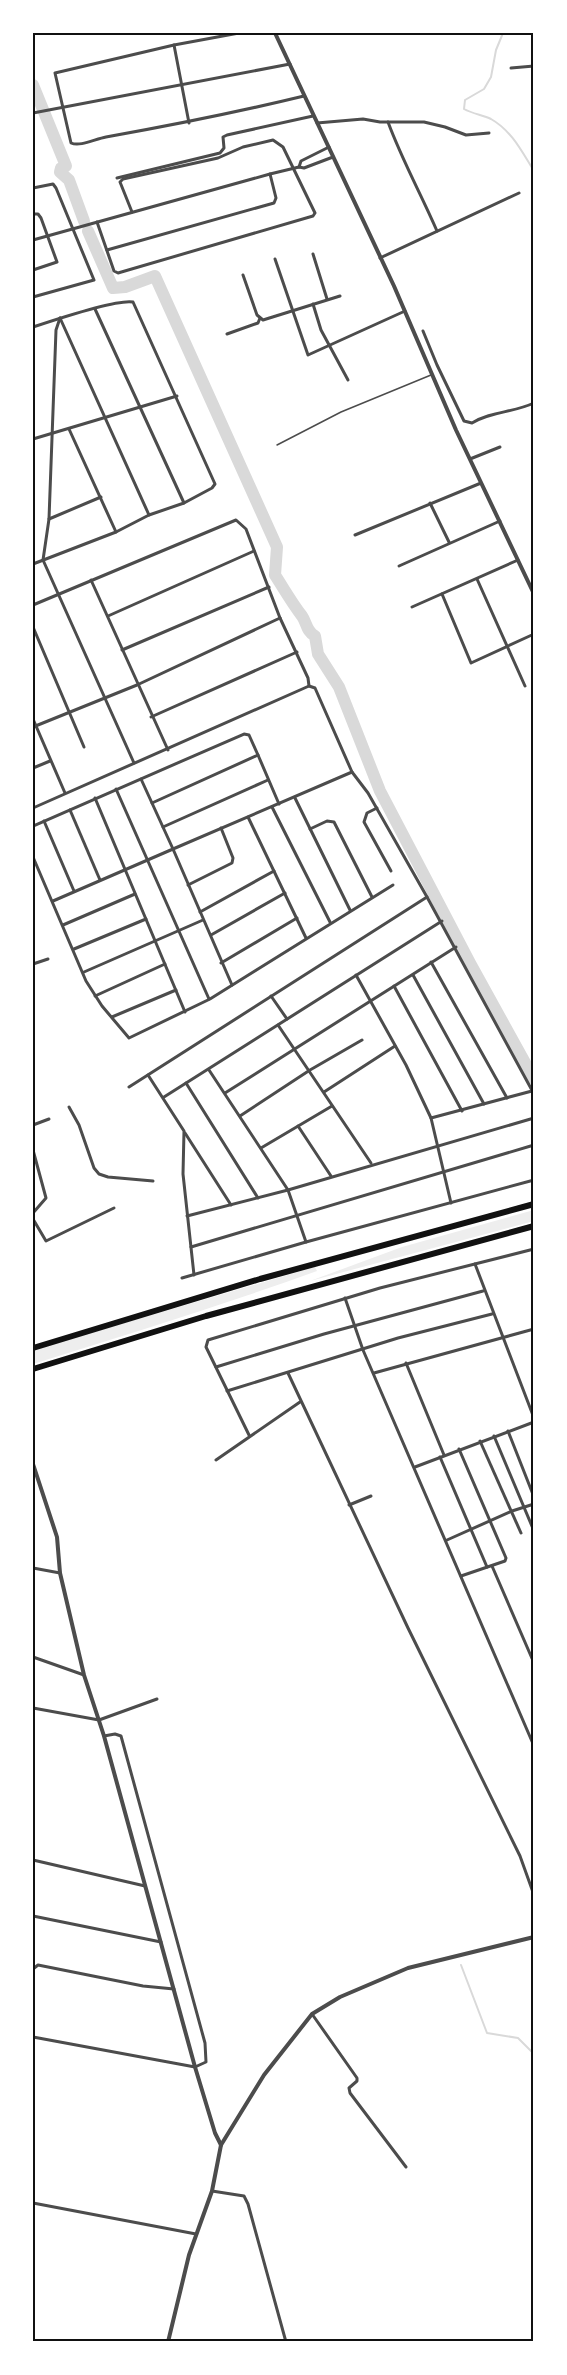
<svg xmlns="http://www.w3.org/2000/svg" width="567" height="2375" viewBox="0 0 567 2375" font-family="'PT Sans',sans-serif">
<rect width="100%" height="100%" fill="#fff"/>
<g fill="#eee">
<polygon points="534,1210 534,1221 310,1281 402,1247"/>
<path d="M 315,1267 L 317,1271 C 223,1305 128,1334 33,1364 L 33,1350 Z"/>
</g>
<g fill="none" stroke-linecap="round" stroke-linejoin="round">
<g stroke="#d9d9d9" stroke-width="2">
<path d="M 503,33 L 496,50 L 491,77 L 484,89 L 465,100 L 464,109 C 473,114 483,115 491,119 C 512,131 522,152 534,171"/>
<polyline points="461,1965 487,2033 518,2038 534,2054"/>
</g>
<g stroke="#d9d9d9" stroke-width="12">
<polyline points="33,85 66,166 61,168 60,172 69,180 84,221"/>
<path d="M 88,231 L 113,288 L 125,287 L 155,276 L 277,547 L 275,575 C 284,589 292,603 302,616 C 307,623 306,631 315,636 L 318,654 L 339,687 L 380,791 L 470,963 L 534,1079"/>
</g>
<polyline stroke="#4c4c4c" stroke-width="1.5" points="277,445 341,412 431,375"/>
<g stroke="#4c4c4c" stroke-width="3">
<path d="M 239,33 L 174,45 L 55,73 L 71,143 C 80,147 95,139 106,137 C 173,125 238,112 304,96"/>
<polyline points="174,45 189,123"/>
<polyline points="511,68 534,66"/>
<polyline points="33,113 290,64"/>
<path d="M 388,122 C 402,160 421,194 437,231"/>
<polyline points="317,123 363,119 380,122 424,122 445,127 466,135 489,133"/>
<polyline points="33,137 33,148"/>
<polyline points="299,167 301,161 329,147"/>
<polyline points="117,178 220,153 224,148 223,137 227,135 313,116"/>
<polyline points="33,188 53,184 56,188 94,280 33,297"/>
<polyline points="33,214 38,214 41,218 57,262 33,270"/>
<polyline points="97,222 114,271 118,273 313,216 315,213 283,147 273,140 243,147 218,158 123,179 120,182 132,212"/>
<polyline points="33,240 270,174 299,167 304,168 333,157"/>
<polyline points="107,250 274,203 276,198 270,174"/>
<polyline points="313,254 327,299"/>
<polyline points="380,258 519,193"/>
<polyline points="275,259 308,355 405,311"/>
<polyline points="243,275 257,315 263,320 340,296"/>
<polyline points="313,304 321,330 348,380"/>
<polyline points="95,309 184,503"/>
<polyline points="60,318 56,330 49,519 43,560 134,763"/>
<polyline points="60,318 149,515"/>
<path d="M 33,327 C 51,321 118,299 133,302 L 215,484 L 212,488 L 184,503 L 149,515 L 116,532 L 33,564"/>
<path d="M 423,331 L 437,365 L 464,421 L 472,423 C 492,411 512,413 534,403"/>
<polyline points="227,334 258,323 260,318"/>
<polyline points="69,429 116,532"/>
<polyline points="33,439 177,396"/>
<polyline points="470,459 500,447"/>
<polyline points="430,503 449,542"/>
<polyline points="49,519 101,497"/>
<polyline points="355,535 481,483"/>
<polyline points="399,566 500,521"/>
<polyline points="477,579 525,686"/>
<polyline points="91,580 168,750"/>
<polyline points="442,594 471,663 534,634"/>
<polyline points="33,605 236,520 246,529 280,618 308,678 309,686 33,808"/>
<polyline points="412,607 518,560"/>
<polyline points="108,616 254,551"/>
<polyline points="33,627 84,747"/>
<polyline points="122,650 269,587"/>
<polyline points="309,686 315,688 352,772"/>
<polyline points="151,717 297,652"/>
<polyline points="33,719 65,793"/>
<polyline points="33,727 137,685 280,618"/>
<polyline points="33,768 50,761"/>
<polyline points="141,779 173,849 352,772 368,793 427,897"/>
<polyline points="116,789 209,999"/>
<polyline points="95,798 185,1012"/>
<polyline points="295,798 350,910"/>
<polyline points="152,803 258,755 279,804"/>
<polyline points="272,807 330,922"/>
<polyline points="377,808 367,813 364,822 391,871"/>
<polyline points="70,810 100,880"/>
<polyline points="248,817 306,938"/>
<polyline points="44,821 74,891"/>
<polyline points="33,826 244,734 249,735 258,755"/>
<polyline points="163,827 268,780"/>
<polyline points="310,829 327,821 334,822 372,897"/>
<polyline points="33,857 86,981 102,1006 129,1038 210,999 393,885"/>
<polyline points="188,885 232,863 233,858 221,828"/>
<polyline points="53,901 173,849 232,985"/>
<polyline points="200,912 274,871"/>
<polyline points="63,925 135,894"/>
<polyline points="211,935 285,893"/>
<polyline points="74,949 146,919"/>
<polyline points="431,962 507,1098"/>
<polyline points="221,963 297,918"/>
<polyline points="33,964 48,959"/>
<polyline points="84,972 203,920"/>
<polyline points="356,975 406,1065 431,1118 451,1203"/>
<polyline points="413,975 484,1104"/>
<polyline points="394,986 462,1111"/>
<polyline points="95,996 165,964"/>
<polyline points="271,996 287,1019"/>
<polyline points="112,1017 176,990"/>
<polyline points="278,1025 371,1163"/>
<polyline points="209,1070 288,1190 306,1242"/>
<polyline points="148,1075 184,1131 183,1174 194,1275"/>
<polyline points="186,1083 258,1198"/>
<polyline points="129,1087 427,897 534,1094"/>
<polyline points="324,1092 395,1046"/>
<polyline points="225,1093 456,947"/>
<polyline points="164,1097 442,921"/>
<polyline points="69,1107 79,1125 94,1168 99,1174 108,1177 153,1181"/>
<polyline points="240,1116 310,1070 362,1040"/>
<polyline points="431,1118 532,1091"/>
<polyline points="33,1125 49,1119"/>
<polyline points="298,1126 331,1176"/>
<polyline points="185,1133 231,1205"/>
<polyline points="261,1148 332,1106"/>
<polyline points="33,1150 46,1198 33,1213"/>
<polyline points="187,1216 288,1190 534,1118"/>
<polyline points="33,1219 46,1241 114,1208"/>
<polyline points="191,1247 534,1145"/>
<polyline points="475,1264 534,1418"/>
<polyline points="182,1278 306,1242 534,1180"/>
<polyline points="345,1298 363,1350 534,1746"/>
<polyline points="406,1363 444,1455"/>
<polyline points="216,1367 324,1334 483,1291"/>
<polyline points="288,1373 408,1628 520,1856 534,1895"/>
<polyline points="374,1373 534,1329"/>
<polyline points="227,1391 398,1338 492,1314"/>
<polyline points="508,1431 534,1497"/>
<polyline points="249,1435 206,1347 208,1340 380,1288 534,1249"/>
<polyline points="494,1436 534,1531"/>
<polyline points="480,1441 521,1533"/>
<polyline points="459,1449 506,1558 505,1561 461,1576"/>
<polyline points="440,1457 487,1567"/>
<polyline points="216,1460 300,1402"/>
<polyline points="415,1467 534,1422"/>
<polyline points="349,1505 371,1496"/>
<polyline points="447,1540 512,1511 534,1504"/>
<polyline points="492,1566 534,1663"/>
<polyline points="33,1568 60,1573"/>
<polyline points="534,1576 534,1583"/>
<polyline points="33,1657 84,1675"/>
<polyline points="33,1708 99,1720 157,1699"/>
<polyline points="33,1860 145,1886"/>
<polyline points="33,1916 161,1942"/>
<polyline points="33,1969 38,1965 143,1986 174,1989"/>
<polyline points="312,2014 357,2078 357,2081 349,2088 350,2093 406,2167"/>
<polyline points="33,2037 195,2067 206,2062 205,2043 121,1736 115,1734 104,1736"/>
<polyline points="212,2191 244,2196 248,2204 286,2342"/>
<polyline points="33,2203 196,2234"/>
</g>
<g stroke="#4c4c4c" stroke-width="4">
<polyline points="275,33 394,286 456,430 534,594"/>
<polyline points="33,1464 57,1537 60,1573 84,1675 104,1736 195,2067 215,2133 221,2145"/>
<polyline points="168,2342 189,2255 212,2191 221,2145 264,2075 312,2014 340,1997 408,1968 534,1937"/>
</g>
<g stroke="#111" stroke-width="6">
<polyline points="33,1348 260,1279 534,1204"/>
<polyline points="33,1369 206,1316 534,1226"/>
</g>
</g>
<rect width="567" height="2375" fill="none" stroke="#ffffff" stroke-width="69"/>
<rect x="34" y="34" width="498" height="2306" fill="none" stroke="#111" stroke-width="2"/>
</svg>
